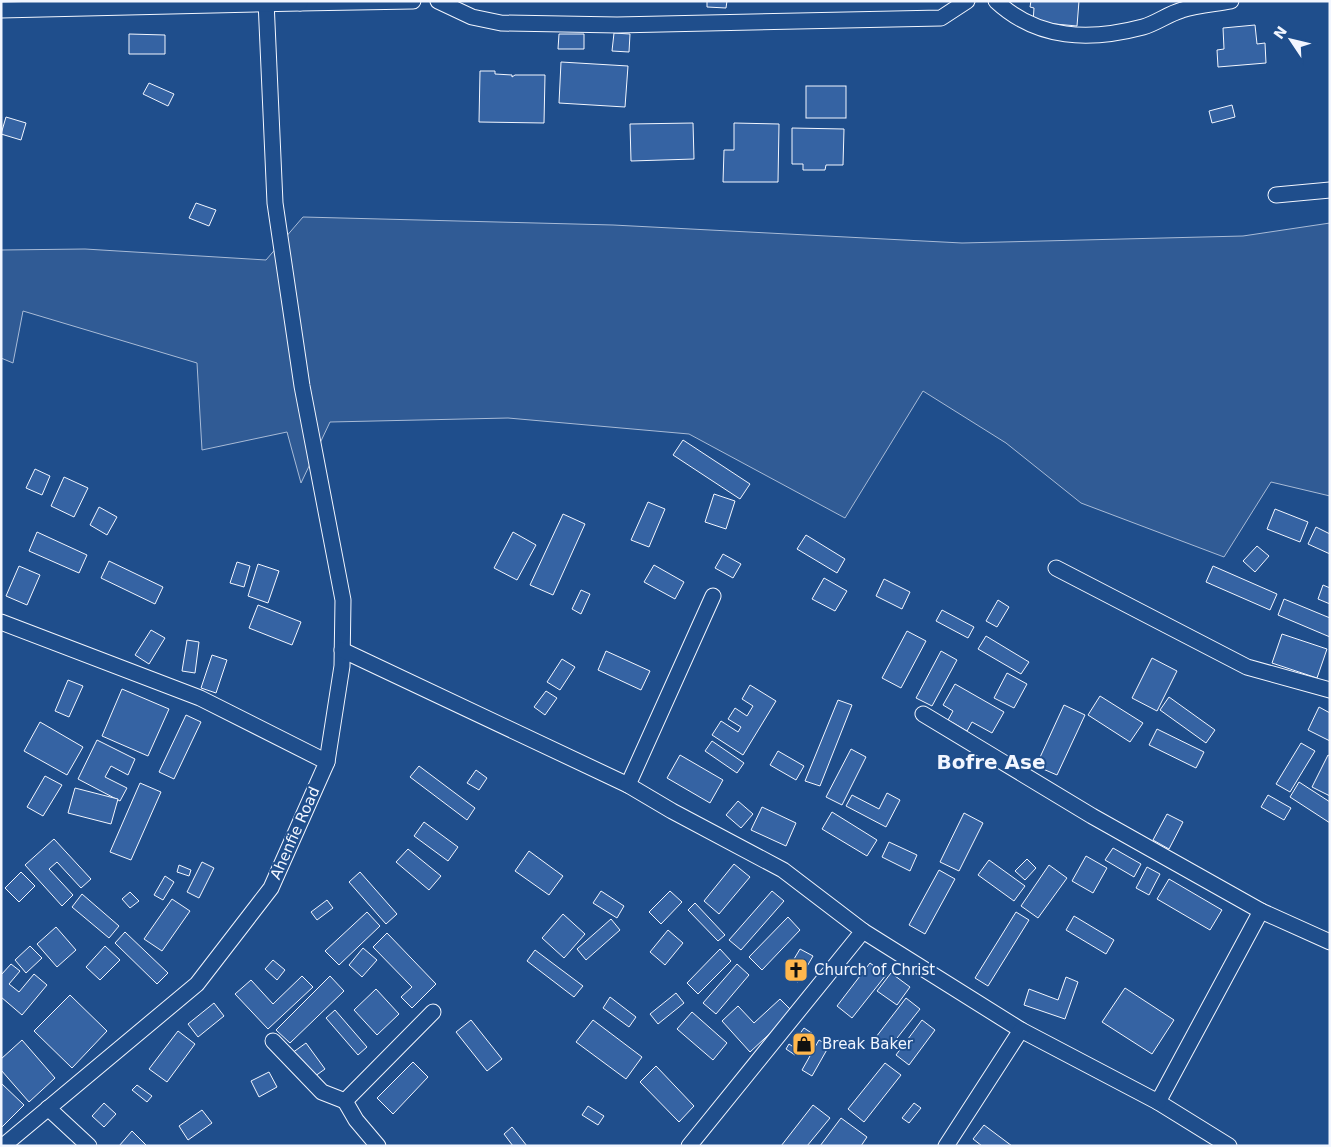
<svg xmlns="http://www.w3.org/2000/svg" width="1331" height="1147" viewBox="0 0 1331 1147" font-family="'DejaVu Sans',sans-serif">
<rect width="100%" height="100%" fill="#1f4e8c"/>
<polygon fill="#305b95" stroke="#a8bbd7" points="303,217 613,225 962,243 1243,236 1330,223 1330,496 1271,482 1224,557 1081,503 1006,443 923,391 845,518 689,434 508,418 330,422 301,483 287,432 202,450 197,363 23,311 13,363 1,358 1,250 85,249 266,260"/>
<g fill="#3563a3" stroke="#f2f6ff">
<polygon points="707,1 727,1 726,8 707,7"/>
<polygon points="1031,1 1079,1 1077,26 1033,22 1034,8 1030,7"/>
<polygon points="1255,25 1257,44 1265,43 1266,63 1218,67 1217,50 1224,49 1223,28"/>
<polygon points="614,33 630,34 629,52 612,51"/>
<polygon points="129,34 165,35 165,54 129,54"/>
<polygon points="559,34 584,34 584,49 558,49"/>
<polygon points="561,62 628,66 625,107 559,103"/>
<polygon points="480,71 495,71 495,74 512,75 512,77 515,75 545,75 544,123 479,122"/>
<polygon points="149,83 174,94 168,106 143,94"/>
<rect x="806" y="86" width="40" height="32"/>
<polygon points="1232,105 1235,117 1212,123 1209,111"/>
<polygon points="6,117 26,123 21,140 1,134"/>
<polygon points="693,123 694,159 631,161 630,124"/>
<polygon points="734,123 779,124 778,182 723,182 724,150 734,150"/>
<polygon points="792,128 844,129 843,165 826,165 825,170 803,170 803,164 792,164"/>
<polygon points="196,203 216,210 209,226 189,218"/>
<polygon points="683,440 750,484 740,499 673,455"/>
<polygon points="35,469 50,476 42,495 26,488"/>
<polygon points="64,477 88,488 74,517 51,506"/>
<polygon points="714,494 735,501 726,529 705,522"/>
<polygon points="648,502 665,509 649,547 631,540"/>
<polygon points="99,507 117,517 107,535 90,525"/>
<polygon points="1275,509 1308,522 1300,542 1267,529"/>
<polygon points="563,514 585,524 553,595 530,585"/>
<polygon points="1316,527 1330,534 1330,554 1308,544"/>
<polygon points="37,532 87,555 79,573 29,551"/>
<polygon points="513,532 536,545 517,580 494,568"/>
<polygon points="806,535 845,559 837,573 797,549"/>
<polygon points="1257,546 1269,556 1255,572 1243,561"/>
<polygon points="723,554 741,564 733,578 715,568"/>
<polygon points="109,561 163,587 155,604 101,578"/>
<polygon points="237,562 250,566 244,587 230,583"/>
<polygon points="258,564 279,571 268,603 248,596"/>
<polygon points="654,565 684,582 675,599 644,582"/>
<polygon points="19,566 40,575 27,605 6,596"/>
<polygon points="1213,566 1277,594 1270,610 1206,582"/>
<polygon points="824,578 847,591 835,611 812,599"/>
<polygon points="884,579 910,592 902,609 876,596"/>
<polygon points="1323,585 1330,588 1330,604 1318,599"/>
<polygon points="581,590 590,594 581,614 572,609"/>
<polygon points="1284,599 1330,618 1330,637 1278,615"/>
<polygon points="998,600 1009,607 997,627 986,621"/>
<polygon points="258,605 301,622 292,645 249,628"/>
<polygon points="942,610 974,627 968,638 936,621"/>
<polygon points="151,630 165,638 149,664 135,655"/>
<polygon points="907,631 926,641 901,688 882,678"/>
<polygon points="1282,634 1327,649 1317,678 1272,663"/>
<polygon points="986,636 1029,662 1021,674 978,649"/>
<polygon points="187,640 199,642 195,673 182,671"/>
<polygon points="606,651 650,671 641,690 598,670"/>
<polygon points="941,651 957,660 932,706 916,698"/>
<polygon points="212,655 227,660 216,693 201,688"/>
<polygon points="1152,658 1177,671 1157,711 1132,698"/>
<polygon points="562,659 575,667 560,690 547,682"/>
<polygon points="1007,673 1027,684 1014,708 994,698"/>
<polygon points="68,680 83,686 69,717 55,711"/>
<polygon points="955,684 1004,712 992,733 972,722 967,731 948,720 953,711 943,705"/>
<polygon points="750,685 776,701 743,755 712,735 721,721 738,732 741,727 728,719 735,708 747,716 753,706 742,699"/>
<polygon points="122,689 169,709 148,756 102,736"/>
<polygon points="546,691 557,698 545,715 534,707"/>
<polygon points="1100,696 1143,723 1130,742 1088,715"/>
<polygon points="1169,697 1215,730 1206,743 1160,710"/>
<polygon points="838,700 852,705 820,786 805,781"/>
<polygon points="1064,705 1085,715 1057,775 1036,766"/>
<polygon points="1319,707 1330,713 1330,741 1308,730"/>
<polygon points="186,715 201,722 174,779 159,772"/>
<polygon points="40,722 83,747 67,775 24,751"/>
<polygon points="1157,729 1204,752 1196,768 1149,745"/>
<polygon points="97,740 135,759 128,775 111,766 105,777 127,788 120,801 78,779"/>
<polygon points="712,741 744,763 737,773 705,751"/>
<polygon points="1301,743 1315,751 1290,792 1276,784"/>
<polygon points="851,749 866,757 842,805 826,797"/>
<polygon points="778,751 804,766 796,780 770,765"/>
<polygon points="680,755 723,780 710,803 667,778"/>
<polygon points="1328,755 1330,756 1330,796 1312,787"/>
<polygon points="419,766 475,808 467,820 410,777"/>
<polygon points="476,770 487,778 479,790 467,783"/>
<polygon points="45,776 62,785 43,816 27,807"/>
<polygon points="1299,782 1330,802 1330,823 1290,797"/>
<polygon points="140,783 161,792 131,860 110,852"/>
<polygon points="75,788 118,799 111,824 68,813"/>
<polygon points="887,793 900,800 886,827 846,806 852,795 879,809"/>
<polygon points="1268,795 1291,808 1284,820 1261,807"/>
<polygon points="738,801 753,814 741,828 726,815"/>
<polygon points="762,807 796,823 786,846 751,830"/>
<polygon points="832,812 877,840 867,856 822,829"/>
<polygon points="964,813 983,823 959,871 940,862"/>
<polygon points="1167,814 1183,822 1169,849 1153,840"/>
<polygon points="424,822 458,847 448,861 414,836"/>
<polygon points="54,839 91,879 81,888 57,862 49,869 73,895 62,906 25,865"/>
<polygon points="889,842 917,855 910,871 882,857"/>
<polygon points="1113,848 1141,864 1134,877 1105,860"/>
<polygon points="408,849 441,876 429,890 396,862"/>
<polygon points="529,851 563,876 549,895 515,871"/>
<polygon points="1086,856 1107,868 1093,893 1072,881"/>
<polygon points="1027,859 1036,868 1025,880 1015,871"/>
<polygon points="989,860 1025,886 1014,901 978,875"/>
<polygon points="202,862 214,868 199,898 187,892"/>
<polygon points="734,864 750,877 719,914 704,901"/>
<polygon points="179,865 191,870 189,876 177,872"/>
<polygon points="1049,865 1067,878 1038,918 1021,906"/>
<polygon points="1147,867 1160,874 1149,895 1136,888"/>
<polygon points="939,870 955,879 925,934 909,925"/>
<polygon points="21,872 35,886 19,902 5,888"/>
<polygon points="360,872 397,914 386,924 349,882"/>
<polygon points="165,876 174,882 163,900 154,895"/>
<polygon points="1169,879 1222,910 1210,930 1157,899"/>
<polygon points="601,891 624,906 617,918 593,903"/>
<polygon points="670,891 682,902 661,924 649,912"/>
<polygon points="772,891 784,901 741,950 729,940"/>
<polygon points="130,892 139,901 130,908 122,899"/>
<polygon points="82,894 119,926 109,938 72,907"/>
<polygon points="172,899 190,911 162,951 144,939"/>
<polygon points="327,900 333,908 317,920 311,912"/>
<polygon points="695,903 725,935 718,941 688,910"/>
<polygon points="367,912 380,926 339,965 325,951"/>
<polygon points="1016,912 1029,920 988,986 975,978"/>
<polygon points="563,914 585,934 564,958 542,938"/>
<polygon points="1074,916 1114,940 1106,954 1066,930"/>
<polygon points="788,917 800,930 762,970 749,957"/>
<polygon points="611,919 620,930 586,960 577,949"/>
<polygon points="56,927 76,950 57,967 37,944"/>
<polygon points="668,930 683,943 665,965 650,952"/>
<polygon points="125,932 168,973 157,984 115,943"/>
<polygon points="387,933 436,984 412,1008 401,997 412,987 373,947"/>
<polygon points="30,946 42,958 26,973 15,960"/>
<polygon points="105,946 120,960 100,980 86,967"/>
<polygon points="363,948 377,960 362,977 349,965"/>
<polygon points="720,949 731,961 698,994 687,983"/>
<polygon points="800,949 813,956 798,982 785,974"/>
<polygon points="535,950 583,986 574,997 527,961"/>
<polygon points="273,960 285,970 277,980 265,969"/>
<polygon points="870,963 886,975 852,1018 837,1006"/>
<polygon points="11,964 20,971 9,984 19,992 34,974 47,985 22,1015 1,997 1,975"/>
<polygon points="737,964 749,975 716,1014 703,1003"/>
<polygon points="891,973 910,987 897,1005 877,991"/>
<polygon points="302,976 313,987 268,1029 235,994 251,980 273,1004"/>
<polygon points="330,976 344,991 290,1043 276,1030"/>
<polygon points="1066,977 1078,982 1065,1019 1024,1005 1029,989 1058,1000"/>
<polygon points="1125,988 1174,1020 1152,1054 1102,1022"/>
<polygon points="376,989 399,1014 377,1035 354,1010"/>
<polygon points="676,993 684,1003 658,1024 650,1014"/>
<polygon points="70,995 107,1031 72,1068 34,1031"/>
<polygon points="610,997 636,1017 629,1027 603,1008"/>
<polygon points="906,998 920,1009 890,1047 876,1037"/>
<polygon points="780,999 793,1012 750,1052 722,1021 738,1006 754,1023"/>
<polygon points="214,1003 224,1016 198,1037 188,1024"/>
<polygon points="335,1010 367,1047 358,1055 326,1018"/>
<polygon points="692,1012 727,1043 713,1060 677,1029"/>
<polygon points="471,1020 502,1059 487,1071 456,1032"/>
<polygon points="593,1020 642,1057 626,1079 576,1042"/>
<polygon points="922,1020 935,1030 909,1065 896,1055"/>
<polygon points="804,1028 813,1034 805,1045 796,1039"/>
<polygon points="178,1031 195,1044 167,1082 149,1069"/>
<polygon points="22,1040 55,1078 29,1102 1,1070 1,1059"/>
<polygon points="819,1040 829,1046 812,1076 802,1070"/>
<polygon points="306,1043 325,1069 311,1079 292,1053"/>
<polygon points="789,1044 798,1050 795,1055 786,1049"/>
<polygon points="413,1062 428,1077 393,1114 377,1098"/>
<polygon points="885,1063 901,1075 864,1122 848,1109"/>
<polygon points="656,1066 694,1106 679,1122 640,1082"/>
<polygon points="269,1072 277,1087 259,1097 251,1081"/>
<polygon points="1,1083 24,1105 1,1128"/>
<polygon points="137,1085 152,1096 147,1102 132,1090"/>
<polygon points="104,1103 116,1114 104,1127 92,1116"/>
<polygon points="914,1103 921,1108 909,1123 902,1118"/>
<polygon points="813,1105 830,1118 807,1146 781,1146"/>
<polygon points="588,1106 604,1116 598,1125 582,1115"/>
<polygon points="202,1110 212,1123 188,1140 179,1126"/>
<polygon points="841,1118 867,1137 861,1146 820,1146"/>
<polygon points="984,1125 1012,1146 982,1146 973,1139"/>
<polygon points="512,1127 527,1146 513,1146 504,1134"/>
<polygon points="132,1131 147,1146 119,1146"/>
</g>
<g fill="none" stroke-linecap="round" stroke-linejoin="round">
<g stroke="#f2f6ff" stroke-width="17">
<g id="street">
<polyline points="266,1 275,203 302,386 343,600 342,666 327,762"/>
<polyline points="298,1 300,3 413,1"/>
<polyline points="438,1 472,17 501,23 617,25 941,18 967,1"/>
<path d="M 996,1 C 1038,40 1090,41 1143,27 C 1157,23 1168,14 1182,10 C 1197,5 1215,4 1231,1"/>
<polyline points="1,10 300,3"/>
<polyline points="1276,195 1330,190"/>
<polyline points="1056,568 1247,667 1330,690"/>
<polyline points="1,622 200,698 327,762 271,888 197,984 3,1146"/>
<polyline points="342,650 628,785"/>
<polyline points="923,714 1092,816 1261,911 1158,1102 1229,1146"/>
<polyline points="1261,911 1330,942"/>
<polyline points="863,931 1021,1030 1158,1102"/>
<polyline points="273,1041 322,1092 345,1101"/>
<polyline points="48,1108 89,1146"/>
<polyline points="378,1146 356,1120 345,1101 433,1012"/>
<polyline points="689,1146 863,931 783,870 672,811 628,785 713,596"/>
<polyline points="946,1146 1021,1030"/>
</g>
</g>
<use href="#street" stroke="#1f4e8c" stroke-width="15"/>
</g>
<defs>
<g id="church-square" transform="scale(1.25)"><rect x="-9" y="-9" width="18" height="18" rx="4" fill="#ffb74d" stroke="#1f4e8c"/><path d="M-1.2-6h2.4v3.5h3.3v2.4h-3.3V6h-2.4V-.1h-3.3v-2.4h3.3Z" fill="#111"/></g>
<g id="shop-square" transform="scale(1.25)"><rect x="-9" y="-9" width="18" height="18" rx="4" fill="#ffb74d" stroke="#1f4e8c"/><path d="M-5-2.5h2.3a2.7 3.5 0 0 1 5.4 0H5L5.5 6h-11ZM-1.5-2.5h3a1.5 2.3 0 0 0-3 0Z" fill="#111"/></g>
</defs>
<g fill-rule="evenodd">
<use href="#church-square" x="796" y="970"/>
<use href="#shop-square" x="804" y="1044"/>
</g>
<g text-anchor="middle" stroke-width="4" stroke-linejoin="round" paint-order="stroke">
<g font-size="15" fill="#f2f6ff" stroke="#1f4e8c">
<text transform="translate(295 833) rotate(-66)" y="5">Ahenfie Road</text>
</g>
<g font-size="15" fill="#f2f6ff" stroke="#1f4e8c" text-anchor="start">
<text x="814" y="975">Church of Christ</text>
<text x="822" y="1049">Break Baker</text>
</g>
<g font-size="20" font-weight="bold" fill="#f2f6ff" stroke="#1f4e8c">
<text x="991" y="769">Bofre Ase</text>
</g>
</g>
<rect width="1331" height="1147" fill="none" stroke="#f2f6ff" stroke-width="5"/>
<g transform="translate(1291 40) rotate(305)" stroke="#1f4e8c" stroke-width="4" paint-order="stroke">
<path d="M0-4L9 19L0 12L-9 19Z" fill="#f2f6ff"/>
<text y="-8" font-size="14" font-weight="bold" text-anchor="middle" fill="#f2f6ff">N</text>
</g>
</svg>
